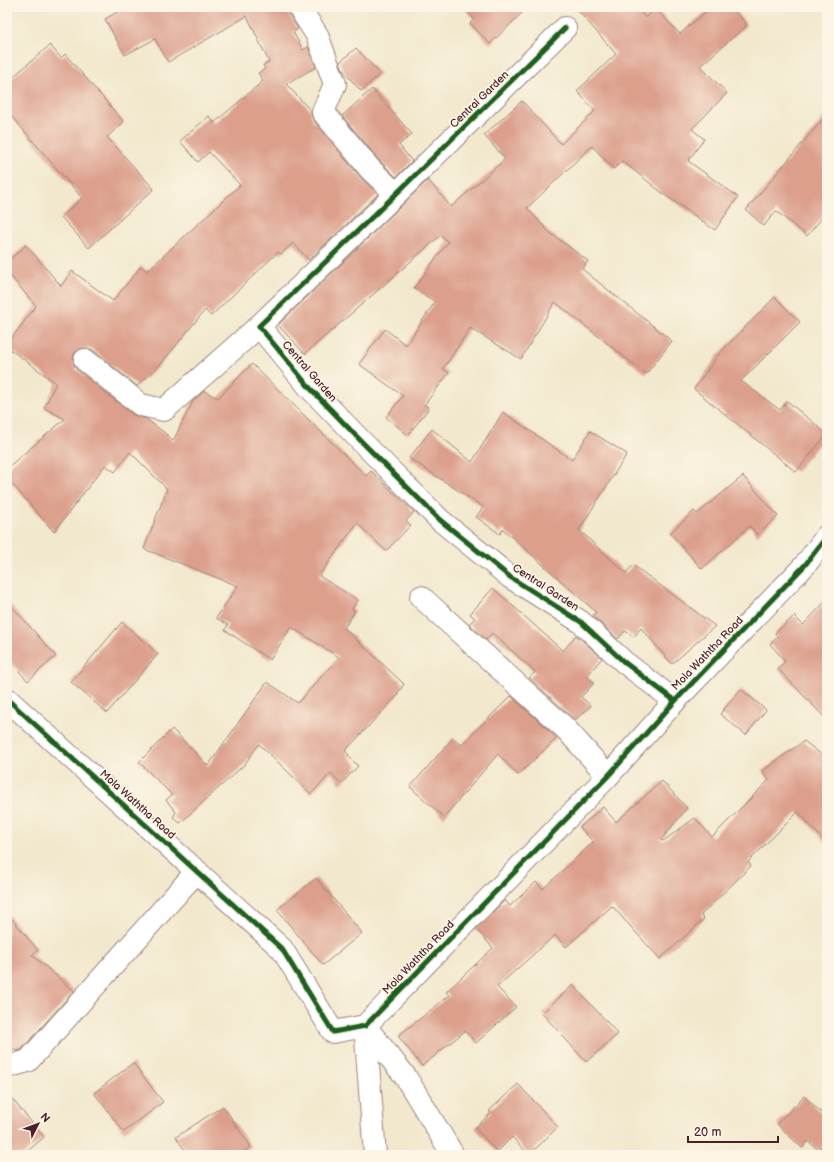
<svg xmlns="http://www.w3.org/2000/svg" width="834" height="1162" viewBox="0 0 834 1162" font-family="'Balsamiq Sans',sans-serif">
<rect width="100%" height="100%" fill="#fcf5e5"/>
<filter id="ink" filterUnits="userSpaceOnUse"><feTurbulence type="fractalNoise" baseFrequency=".025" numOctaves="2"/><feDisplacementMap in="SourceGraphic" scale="8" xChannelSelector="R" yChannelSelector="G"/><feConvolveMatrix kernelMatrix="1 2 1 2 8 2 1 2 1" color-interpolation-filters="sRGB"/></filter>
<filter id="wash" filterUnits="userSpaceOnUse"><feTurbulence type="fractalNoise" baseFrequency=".012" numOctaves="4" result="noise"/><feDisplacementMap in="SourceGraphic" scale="16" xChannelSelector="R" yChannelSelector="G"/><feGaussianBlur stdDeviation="0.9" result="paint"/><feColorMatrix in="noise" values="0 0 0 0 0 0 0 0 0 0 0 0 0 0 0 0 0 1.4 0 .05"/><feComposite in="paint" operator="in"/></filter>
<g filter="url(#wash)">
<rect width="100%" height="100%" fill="#f2e8ce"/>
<g id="blocks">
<g fill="#db9f8b">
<polygon points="126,7 287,7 288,14 298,29 293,32 303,50 308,47 316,67 286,84 311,111 311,114 313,120 360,177 378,194 309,260 293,243 281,254 278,252 211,316 205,310 161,364 137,386 93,350 87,348 81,348 75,352 73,358 74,365 77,370 133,415 146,419 166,434 173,441 193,401 204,391 218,398 252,364 366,476 371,471 414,512 406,521 411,525 386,551 357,523 319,576 358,600 352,609 355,611 344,628 404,684 397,694 398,695 345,751 349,755 348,756 358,766 341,784 331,773 311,794 259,744 244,765 180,823 173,817 176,812 166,800 172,795 139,762 172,729 208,766 267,682 298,703 339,657 291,627 270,660 225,630 228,625 216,618 238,586 144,549 167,489 130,452 115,472 105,465 54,532 7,478 7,468 65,419 44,408 56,383 7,347 7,344 36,306 7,272 7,262 26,245 61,286 72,271 113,301 141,266 147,271 240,185 209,152 198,162 180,141 209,116 214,123 263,81 258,73 265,69 263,65 269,62 247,16 168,62 155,39 125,55 105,19"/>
<polygon points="463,7 528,7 490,44 470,23 474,19"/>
<polygon points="575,7 636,7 646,18 655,8 680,34 711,7 732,7 747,25 700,66 727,93 692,129 704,139 688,161 738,197 715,230 665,195 622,161 614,169 592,146 527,208 549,232 588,261 582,269 672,341 646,374 555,302 521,359 470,328 443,369 449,373 424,405 429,408 408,435 386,417 403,396 359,364 385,329 406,345 435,302 414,288 448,242 441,235 305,354 278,325 428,180 451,207 505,159 484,135 522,101 561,144 595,111 577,91 616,54"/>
<polygon points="50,45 61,58 65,54 124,122 107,137 154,189 89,248 61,217 82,198 7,111 7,82"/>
<polygon points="356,48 380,74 361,91 344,72 340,62"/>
<polygon points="372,89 412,134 399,145 412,161 396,177 379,160 342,116"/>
<polygon points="827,114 827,212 807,236 776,211 764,226 746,210"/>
<polygon points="775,297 800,322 741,381 780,410 787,401 827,434 796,472 694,389 719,354"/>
<polygon points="503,412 572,460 590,431 627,454 579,530 626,573 633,565 715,626 672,664 641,628 634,637 625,631 618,639 593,616 596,612 503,529 500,534 476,517 483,507 409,458 432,429 472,462"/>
<polygon points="743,476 778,516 757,535 750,526 702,569 670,533 694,511 697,514"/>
<polygon points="493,588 563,651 576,635 602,658 587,676 594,683 581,697 591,706 575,720 529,678 535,672 492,633 486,640 469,624 475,618 470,614"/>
<polygon points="827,600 827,720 778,669 785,661 770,644 778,637 775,633 794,616 803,625"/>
<polygon points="7,601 56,656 28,681 7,658"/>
<polygon points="122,622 158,654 107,713 71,682"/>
<polygon points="741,689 766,710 746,735 720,714"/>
<polygon points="511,696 557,738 518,775 498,754 444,817 410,787 453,738 461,745"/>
<polygon points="804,741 827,759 827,844 798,812 748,862 751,866 701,915 704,919 660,959 612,906 566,947 555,935 497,987 516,1007 476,1043 465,1031 422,1066 398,1036 450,995 446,992 493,948 476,929 505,900 510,906 536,882 543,889 593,842 580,827 603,807 616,822 662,781 687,808 661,840 663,841 695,818 712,837 769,780 762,771"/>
<polygon points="316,878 362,933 323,965 277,910"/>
<polygon points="7,913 38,950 32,955 74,991 21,1050 16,1051 7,1044"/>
<polygon points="573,985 618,1034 586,1062 542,1013"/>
<polygon points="133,1063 163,1102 124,1132 94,1093"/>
<polygon points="518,1084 558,1127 529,1155 512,1137 497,1152 475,1128 491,1113 489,1111"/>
<polygon points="7,1093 44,1137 23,1155 7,1155"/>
<polygon points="804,1096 827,1118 827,1155 824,1155 808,1141 802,1148 777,1124"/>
<polygon points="223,1106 251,1147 238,1155 188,1155 176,1137"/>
</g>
</g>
</g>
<g filter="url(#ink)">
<use href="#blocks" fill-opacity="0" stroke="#9e847c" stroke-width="1"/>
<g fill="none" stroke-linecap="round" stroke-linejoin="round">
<g stroke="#9e847c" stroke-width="24">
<g id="street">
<polyline points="299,7 317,35 335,84 323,112 370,169 396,194"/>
<polyline points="565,28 396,194 259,326 309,387 362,442 440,520 510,577 581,622 624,662 675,701"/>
<polyline points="85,360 141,405 164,410 259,326"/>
<polyline points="421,597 566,729 608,776"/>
<polyline points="7,699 282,949 333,1032 365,1026 608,776 675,701 805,565 827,536"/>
<polyline points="365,1026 405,1076 453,1155"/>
<polyline points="365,1026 375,1155"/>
<polyline points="7,1067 28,1061 197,871"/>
</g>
</g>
<use href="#street" stroke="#fff" stroke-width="22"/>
<g stroke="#fcf5e5" stroke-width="8">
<g id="cycleway">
<polyline points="565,28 396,194 259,326 309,387 362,442 440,520 510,577 581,622 624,662 675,701"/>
<polyline points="7,699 282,949 333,1032 365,1026 608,776 675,701 805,565 827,536"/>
</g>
</g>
<use href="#cycleway" stroke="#1b5e20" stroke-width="5"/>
</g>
</g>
<g text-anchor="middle" stroke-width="3.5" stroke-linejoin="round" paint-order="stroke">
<g font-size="11" fill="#4a1f2b" stroke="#fcf5e5">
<text transform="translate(479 99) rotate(-44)" y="4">Central Garden</text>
<text transform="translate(310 371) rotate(49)" y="4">Central Garden</text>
<text transform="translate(546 587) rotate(33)" y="4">Central Garden</text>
<text transform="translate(707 653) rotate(-46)" y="4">Mola Waththa Road</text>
<text transform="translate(138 804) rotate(42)" y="4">Mola Waththa Road</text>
<text transform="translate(418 957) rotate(-46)" y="4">Mola Waththa Road</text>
</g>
</g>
<rect width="834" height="1162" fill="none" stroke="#fcf5e5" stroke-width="24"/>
<g transform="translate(38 1124) rotate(48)" stroke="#fcf5e5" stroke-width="3" paint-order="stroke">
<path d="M0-3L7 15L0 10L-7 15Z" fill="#4a1f2b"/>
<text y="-6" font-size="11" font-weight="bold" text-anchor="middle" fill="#4a1f2b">N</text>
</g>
<path d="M688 1136v6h90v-6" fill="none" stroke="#4a1f2b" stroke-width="2"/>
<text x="694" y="1136" font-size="12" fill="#4a1f2b" stroke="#fcf5e5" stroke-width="3" paint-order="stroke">20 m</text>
</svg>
